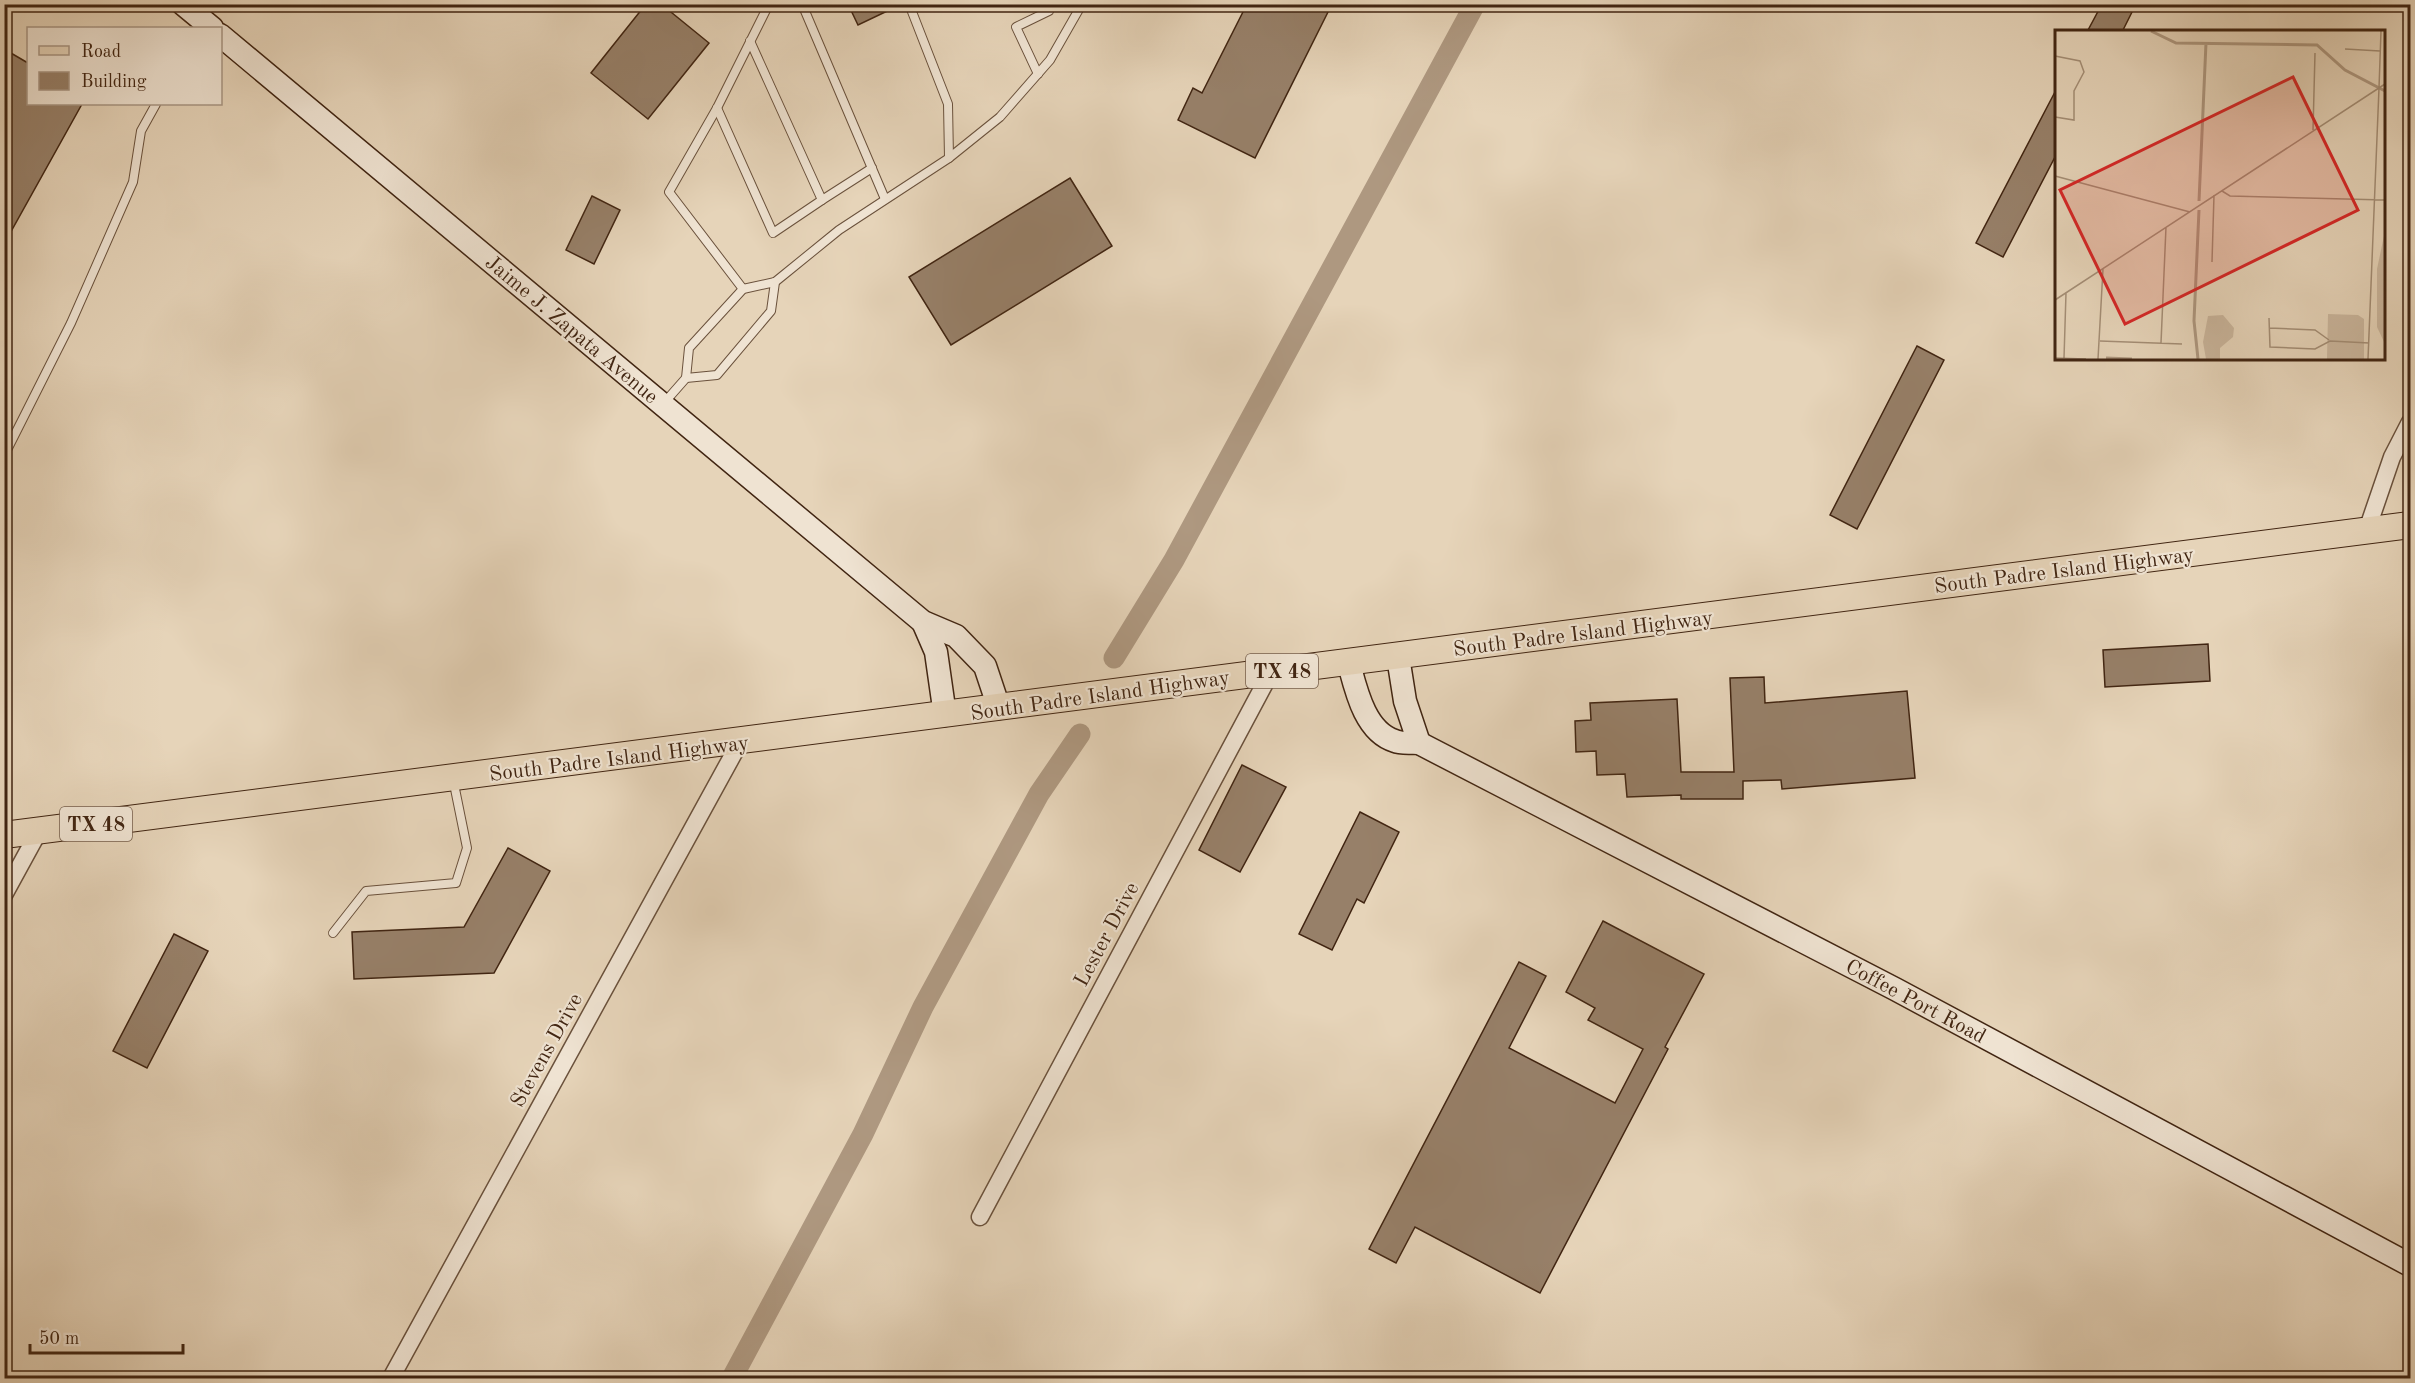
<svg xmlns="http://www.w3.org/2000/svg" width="2415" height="1383" viewBox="0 0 2415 1383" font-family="'Old Standard TT',serif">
<rect width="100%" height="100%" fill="#e6d4b9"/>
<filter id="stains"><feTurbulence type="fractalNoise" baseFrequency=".00333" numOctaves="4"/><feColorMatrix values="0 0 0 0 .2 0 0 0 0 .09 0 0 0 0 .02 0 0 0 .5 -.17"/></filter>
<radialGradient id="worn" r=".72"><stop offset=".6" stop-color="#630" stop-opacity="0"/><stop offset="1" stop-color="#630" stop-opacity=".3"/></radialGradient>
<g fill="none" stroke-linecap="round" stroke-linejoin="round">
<g stroke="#ae9880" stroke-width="21">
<polyline points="1114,658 1174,560 1475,4"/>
<polyline points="732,1378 863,1134 923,1007 1039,794 1080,734"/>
</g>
</g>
<g fill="#978069" stroke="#412512" stroke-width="1.5">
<polygon points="646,4 661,4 709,43 648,119 591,73"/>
<polygon points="848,4 902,4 858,25"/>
<polygon points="1247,4 1332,4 1255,158 1178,120 1193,88 1202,93"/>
<polygon points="2102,4 2136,4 2122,32 2087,32"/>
<polygon points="4,49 28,63 28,104 82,104 4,244"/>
<polygon points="2056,90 2056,155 2003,257 1976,243"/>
<polygon points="1070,178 1112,246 951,345 909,277"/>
<polygon points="592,196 620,210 594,264 566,250"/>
<polygon points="1917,346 1944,360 1857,529 1830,515"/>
<polygon points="2208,644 2210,681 2105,687 2103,650"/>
<polygon points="1764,677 1765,703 1907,691 1915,778 1782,789 1781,780 1743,781 1743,799 1681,799 1681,795 1627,797 1625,774 1597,775 1596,751 1576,752 1575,721 1591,720 1590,703 1677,699 1681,772 1734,772 1730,678"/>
<polygon points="1242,765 1286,787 1240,872 1199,850"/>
<polygon points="1360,812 1399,832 1364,903 1357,899 1332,950 1299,934"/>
<polygon points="508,848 550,871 494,973 354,979 352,932 464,927"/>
<polygon points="1603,921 1704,974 1665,1047 1668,1049 1540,1293 1415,1227 1396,1263 1369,1249 1519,962 1546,976 1509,1048 1615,1103 1643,1049 1588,1020 1595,1008 1566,992"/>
<polygon points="174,934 208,951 147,1068 113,1051"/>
</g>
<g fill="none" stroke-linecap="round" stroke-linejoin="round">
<g stroke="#6a513c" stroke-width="10">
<g id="lane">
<polyline points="802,4 885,199"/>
<polyline points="1038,74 1016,27 1049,11"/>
<polyline points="717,108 773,233 822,200 750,41"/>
<polyline points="949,158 1000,117 1050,60 1082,4"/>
<polyline points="822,200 872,168"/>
<polyline points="743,289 669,192 717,108 769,4"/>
<polyline points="686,378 717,375 771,311 775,282"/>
<polyline points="664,403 686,378 689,348 743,289 775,282 839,230 949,158 948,104 909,4"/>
<polyline points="4,456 71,323 133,182 141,131 156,104"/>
<polyline points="333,933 366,891 456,883 467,848 453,779"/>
</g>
</g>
<g stroke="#6a513c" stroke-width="19">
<g id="street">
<polyline points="2367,530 2392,457 2410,422"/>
<polyline points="4,895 39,831"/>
<polyline points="980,1217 1271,672"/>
<polyline points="391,1378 740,742"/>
</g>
</g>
<g stroke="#412512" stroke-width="25">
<g id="secondary">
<polyline points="183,4 212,28"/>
<polyline points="220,35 923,622 956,636 985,666 999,708"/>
<polyline points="923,622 936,652 945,715"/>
<polyline points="1398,657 1405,701 1419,743"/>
<path d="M 1349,664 C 1356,690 1365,732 1395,741 C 1402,744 1412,742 1419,743 L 1895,989 L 2410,1265"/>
</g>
</g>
<g stroke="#412512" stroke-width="28">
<polyline id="primary" points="4,835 2410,525"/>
</g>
<use href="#lane" stroke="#efe3d2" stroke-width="8"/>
<use href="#street" stroke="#efe3d2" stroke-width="16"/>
<use href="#secondary" stroke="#efe3d2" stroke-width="22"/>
<use href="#primary" stroke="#e6d4b9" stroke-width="26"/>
</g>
<g text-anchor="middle" stroke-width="4.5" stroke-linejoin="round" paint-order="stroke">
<g fill="#efe3d2" stroke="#755e4c" stroke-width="1.5">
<rect x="1246" y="654" width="72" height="34" rx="4.5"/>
<rect x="60" y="807" width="72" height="34" rx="4.5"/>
</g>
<g font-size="20" font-weight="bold" fill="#412512">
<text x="1282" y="678">TX 48</text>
<text x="96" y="831">TX 48</text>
</g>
<g font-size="21" fill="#412512" stroke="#efe3d2">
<text transform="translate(572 329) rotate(40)" y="7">Jaime J. Zapata Avenue</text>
<text transform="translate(2064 570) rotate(-7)" y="7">South Padre Island Highway</text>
<text transform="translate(1583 633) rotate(-7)" y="7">South Padre Island Highway</text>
<text transform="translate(1100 695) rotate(-8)" y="7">South Padre Island Highway</text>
<text transform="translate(619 758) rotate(-7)" y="7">South Padre Island Highway</text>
<text transform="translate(1106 934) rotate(-62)" y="7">Lester Drive</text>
<text transform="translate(1916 1001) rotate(28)" y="7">Coffee Port Road</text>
<text transform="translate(546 1050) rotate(-61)" y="7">Stevens Drive</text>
</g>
</g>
<g transform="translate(2055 30)">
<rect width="330" height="330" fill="#e6d4b9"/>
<path d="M 330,201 L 330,314 L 322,297 L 322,239 ZM 273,284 L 303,285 L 309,289 L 309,329 L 272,329 ZM 168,285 L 179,298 L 178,307 L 165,318 L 165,329 L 151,329 L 148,312 L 153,286 Z" fill="#cab69d"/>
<path fill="none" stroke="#ae9880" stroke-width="3" d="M 96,1 L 121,13 L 262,15 L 290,40 L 330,61M 144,171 L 151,13M 51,328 L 77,329M 143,329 L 139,291 L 144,180"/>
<path fill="none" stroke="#a48e76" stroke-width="1.5" d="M 290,19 L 325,21M 0,26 L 25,31 L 29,42 L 19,61 L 19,90 L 0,87M 324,58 L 326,1M 258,100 L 260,23M 0,146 L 135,182M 167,161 L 175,166 L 330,170M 157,232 L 159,165M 0,270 L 330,54M 214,288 L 215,317 L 260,319 L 275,311 L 314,313M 214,298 L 260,300 L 274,310M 45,311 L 127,314M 106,313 L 111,197M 0,328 L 31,329M 9,328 L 11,263M 43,329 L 48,239M 313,329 L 324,58"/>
<path fill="#d62828" fill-opacity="0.15" stroke="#d62828" stroke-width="3" d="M 238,47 L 303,180 L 70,294 L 5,160 Z"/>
<rect width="330" height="330" fill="none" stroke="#412512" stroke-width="3"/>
</g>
<rect width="2415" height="1383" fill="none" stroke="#e6d4b9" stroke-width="24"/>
<rect x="6" y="6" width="2403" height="1371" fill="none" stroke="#412512" stroke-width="3"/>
<rect x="12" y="12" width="2391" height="1359" fill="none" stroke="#412512" stroke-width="1.5"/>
<rect x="27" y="27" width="195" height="78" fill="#efe3d2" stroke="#a99785" stroke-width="1.5"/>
<rect x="39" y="46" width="30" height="9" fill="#e6d4b9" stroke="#a99785" stroke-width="1.5"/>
<text x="81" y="57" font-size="18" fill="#412512">Road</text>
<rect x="39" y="72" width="30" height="18" fill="#978069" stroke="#a99785" stroke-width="1.5"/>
<text x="81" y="87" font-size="18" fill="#412512">Building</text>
<path d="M30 1344v9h153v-9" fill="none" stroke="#412512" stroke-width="3"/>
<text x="39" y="1344" font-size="18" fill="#412512" stroke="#efe3d2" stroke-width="4.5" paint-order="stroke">50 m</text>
<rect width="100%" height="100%" filter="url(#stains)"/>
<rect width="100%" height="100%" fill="url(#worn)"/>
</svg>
